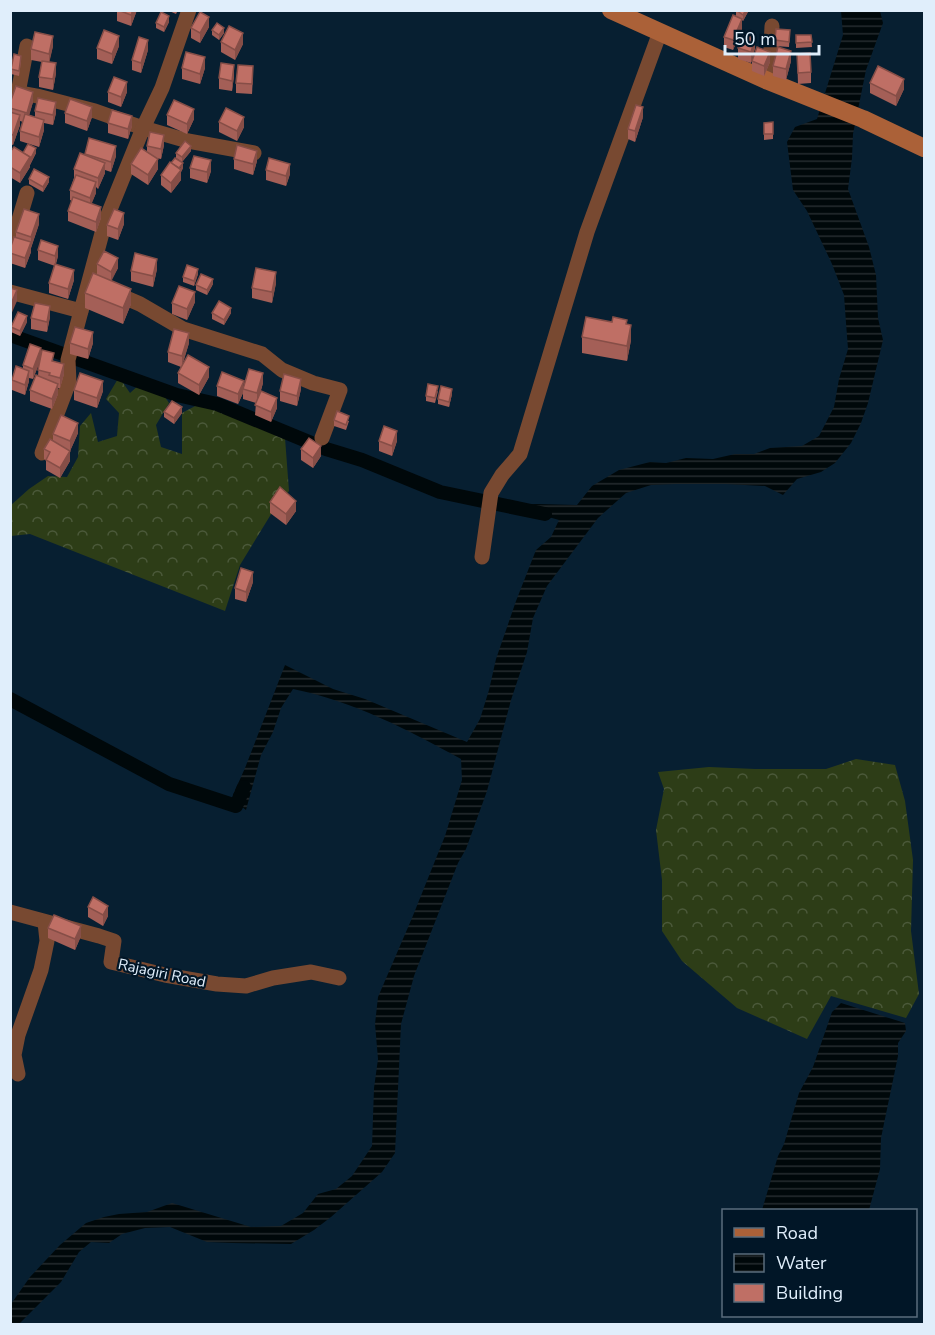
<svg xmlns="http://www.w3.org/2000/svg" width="935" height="1335" viewBox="0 0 935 1335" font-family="'Nunito Sans',sans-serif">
<defs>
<pattern id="forest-crowns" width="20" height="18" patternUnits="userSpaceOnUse" patternTransform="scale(1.5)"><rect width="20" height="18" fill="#2d3d17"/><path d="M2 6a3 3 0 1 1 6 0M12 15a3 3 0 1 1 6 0" fill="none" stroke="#4b593a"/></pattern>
<pattern id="water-rules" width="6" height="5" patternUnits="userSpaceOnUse" patternTransform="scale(1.5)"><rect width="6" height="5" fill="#00080a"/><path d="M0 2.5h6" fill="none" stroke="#252c2f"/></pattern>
</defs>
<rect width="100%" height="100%" fill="#071f31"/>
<g fill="url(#forest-crowns)">
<path d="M 119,377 L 130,393 L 141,383 L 159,388 L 169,403 L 156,425 L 161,447 L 182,454 L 182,413 L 199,404 C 228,413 259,422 285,438 L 289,491 L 273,511 L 240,565 L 225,611 L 30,534 L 11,536 L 10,506 L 29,489 L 48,476 L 67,477 L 78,457 L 80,426 L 91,413 L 98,442 L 117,436 L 119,413 L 106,399 Z"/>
<polygon points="856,759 895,765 905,801 913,860 911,931 919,994 906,1018 831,996 807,1039 737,1008 682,961 662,931 662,880 656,830 664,789 658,772 709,767 755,769 826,769"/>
</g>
<g fill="url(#water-rules)">
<path d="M 841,11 L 880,11 L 883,23 L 866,70 L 853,134 L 852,158 L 848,189 L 869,247 L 876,275 L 878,318 L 883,340 L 868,403 L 861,423 L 851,443 L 835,463 L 821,472 L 797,479 L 783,495 L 765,486 L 725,484 L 676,484 L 651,485 L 626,493 L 598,518 L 547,586 L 533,618 L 527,652 L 511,700 L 487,791 L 466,849 L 458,863 L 414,976 L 401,1024 L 395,1153 L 382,1172 L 331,1217 L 314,1230 L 291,1244 L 232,1243 L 207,1242 L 170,1227 L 145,1228 L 122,1234 L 109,1243 L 91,1242 L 79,1252 L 61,1282 L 19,1324 L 11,1324 L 11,1304 L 30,1277 L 60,1245 L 86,1223 L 104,1217 L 119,1214 L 147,1212 L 172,1203 L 251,1227 L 281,1226 L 303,1213 L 318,1194 L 336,1189 L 352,1176 L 372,1146 L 374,1088 L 378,1059 L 375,1024 L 378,997 L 412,918 L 445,836 L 462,780 L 461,759 C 408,730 353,701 293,689 L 281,708 L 273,732 L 261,755 L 246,810 L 237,803 L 233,795 L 245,768 L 285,665 L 333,689 L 365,699 L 467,742 L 480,719 L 489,690 L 496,659 L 516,601 L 536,550 L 551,537 L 559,520 L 506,505 L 537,504 L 577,505 L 592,486 L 619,470 L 650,462 L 666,463 L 686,458 L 713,459 L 735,454 L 754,454 L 770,448 L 802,446 L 819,436 L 834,407 L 839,379 L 848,349 L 846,323 L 844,295 L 832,264 L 807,211 L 793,190 L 787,142 L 795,127 L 817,119 L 843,35 Z"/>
<polygon points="841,1003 905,1023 906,1031 898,1043 898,1056 881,1138 880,1169 869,1210 762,1210 778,1156 784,1144 799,1093 813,1067 832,1012"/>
</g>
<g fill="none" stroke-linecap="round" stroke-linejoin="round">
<g stroke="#00080a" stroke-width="14">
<polyline points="10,335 177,395 217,404 326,449 362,460 440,492 545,514"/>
<polyline points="10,699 169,784 236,806 244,787"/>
</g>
<g stroke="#784931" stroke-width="15">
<polyline points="768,81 774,53 771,48 772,26"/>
<polyline points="10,91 37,96 95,111 143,128 188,141 254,153"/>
<polyline points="18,93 27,46"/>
<polyline points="10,250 27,193"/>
<polyline points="10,292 81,311 105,222 143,128 162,88 189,10"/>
<polyline points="112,292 140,304 183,329 262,354 282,370 313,383 340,390 322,438"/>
<polyline points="42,453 69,382 68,360 81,311"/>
<polyline points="482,557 491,493 502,475 520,454 587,232 660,32"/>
<polyline points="10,912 99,936 114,941 111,962 165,975 217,984 246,986 273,978 311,972 339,978"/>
<polyline points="18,1074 14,1055 18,1035 41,970 47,941 45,922"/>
</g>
<polyline stroke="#ab6138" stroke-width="18" points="611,10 768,81 863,119 924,148"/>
</g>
<g fill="#a45f57">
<polygon points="117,10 137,10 131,26 117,21"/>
<polygon points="167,10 178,10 176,14"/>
<polygon points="736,10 749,10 743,21 742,20 742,29 733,50 724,47 724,37 736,16"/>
<polygon points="169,22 164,32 156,28 156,23"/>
<polygon points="209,27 200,43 191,38 191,28"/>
<polygon points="212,30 224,33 219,40 212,35"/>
<polygon points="790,30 789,47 775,46 775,40"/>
<polygon points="796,35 811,35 812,47 796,48"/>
<polygon points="221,42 243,44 235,60 221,52"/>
<polygon points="53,46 49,62 56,73 53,90 39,87 39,77 42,62 31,60 31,49"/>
<polygon points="119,46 112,64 97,59 97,48"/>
<polygon points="738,48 755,48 751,63 738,59"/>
<polygon points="148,50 141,73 132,70 132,60"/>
<polygon points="797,54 811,72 811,83 798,84"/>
<polygon points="21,61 19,76 11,74 11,69"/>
<polygon points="752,61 770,62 764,76 752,71"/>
<polygon points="791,61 786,80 773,76 773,66"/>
<polygon points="182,68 205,68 200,84 182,79"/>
<polygon points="234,76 232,91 219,89 219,78"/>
<polygon points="253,76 252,94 236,93 236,83"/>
<polygon points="870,83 904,89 896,106 870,93"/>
<polygon points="108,92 127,92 121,107 108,102"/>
<polygon points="33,102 29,115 35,117 35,111 56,113 53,125 44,123 44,130 39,147 20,141 20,131 23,122 20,121 20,125 13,145 10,144 10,103"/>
<polygon points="65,113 92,117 87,131 65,123"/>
<polygon points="167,115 194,119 187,134 167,125"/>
<polygon points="643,117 635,142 628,139 628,129"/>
<polygon points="219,122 244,127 237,141 219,132"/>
<polygon points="773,122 773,139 764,140 764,123"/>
<polygon points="108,123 132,126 128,139 108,133"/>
<polygon points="164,145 161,159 156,158 158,169 148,185 131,174 131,164 147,152 147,146"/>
<polygon points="191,151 182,162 176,158 176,153"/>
<polygon points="10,152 36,153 30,165 30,167 20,183 10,177"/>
<polygon points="85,154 116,156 111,172 105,170 105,173 98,189 96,187 96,193 91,204 101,218 96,232 68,221 68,211 72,201 70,200 70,190 74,178 74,169"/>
<polygon points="234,159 257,161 253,175 234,169"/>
<polygon points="183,168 181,172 181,180 171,193 161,185 161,175"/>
<polygon points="190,168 211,171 207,183 190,178"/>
<polygon points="266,170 290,174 286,186 266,180"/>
<polygon points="29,179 49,182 43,192 29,184"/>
<polygon points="39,224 31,248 31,252 25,268 10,263 10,249 16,237 16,232"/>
<polygon points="124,224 118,240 107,236 107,225"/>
<polygon points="38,250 58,256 56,264 74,280 68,299 49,293 49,283 55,266 38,260"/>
<polygon points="97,264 118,268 111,280 131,304 123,324 85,308 85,293 97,275"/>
<polygon points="157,269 153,287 131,281 131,271"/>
<polygon points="198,274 194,286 183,282 183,277"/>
<polygon points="276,283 272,303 252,298 252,288"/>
<polygon points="213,284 207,295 196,290 196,285"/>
<polygon points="195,302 187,320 172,314 172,303"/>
<polygon points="212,313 231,313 224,325 212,319"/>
<polygon points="50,317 47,332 31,329 31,318"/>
<polygon points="27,322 20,336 11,332 11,327"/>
<polygon points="627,324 631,340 627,361 582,353 582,337"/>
<polygon points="70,343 93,343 88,359 70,354"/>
<polygon points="189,343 182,365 209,377 199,395 178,383 178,373 181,367 168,362 168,352"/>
<polygon points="41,356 54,361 64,374 60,388 58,388 58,394 52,409 30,401 30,390 38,376 39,363 33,379 29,378 29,381 25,395 12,390 12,380 23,369 23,365"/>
<polygon points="263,383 260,394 277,408 271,422 255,415 256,403 243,399 243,393 238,404 217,396 217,386 244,386"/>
<polygon points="301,389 297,406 280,401 280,391"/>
<polygon points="74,390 103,391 97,408 74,400"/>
<polygon points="438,391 435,403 426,401 426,396"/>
<polygon points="452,394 449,407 438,404 438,399"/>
<polygon points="164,412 182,413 174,424 164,417"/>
<polygon points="334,420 349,421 346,430 334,426"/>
<polygon points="78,433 70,451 70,461 60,478 46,470 46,460 44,459 44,449 53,441 53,434"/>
<polygon points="379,441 397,441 392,456 379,451"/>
<polygon points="301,449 321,456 313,468 301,460"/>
<polygon points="270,502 296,511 286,525 270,513"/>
<polygon points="253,582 246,602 235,599 235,588"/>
<polygon points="88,907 108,916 103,926 88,917"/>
<polygon points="48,928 81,936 75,950 48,938"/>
</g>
<g fill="#864e47">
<polygon points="133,10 137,10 131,26 131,15"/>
<polygon points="746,10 749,10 743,21 743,15"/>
<polygon points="169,16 169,22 164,32 164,27"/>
<polygon points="209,17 209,27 200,43 200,33"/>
<polygon points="742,19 742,29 733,50 733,40"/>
<polygon points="224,28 224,33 219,40 219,35"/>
<polygon points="243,33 243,44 235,60 235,50"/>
<polygon points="53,36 53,46 49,64 49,54"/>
<polygon points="119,36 119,46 112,64 112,54"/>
<polygon points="755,38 755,48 751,63 751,52"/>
<polygon points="148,40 148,50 141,73 141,63"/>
<polygon points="791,51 791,61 786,80 786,69"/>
<polygon points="770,52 770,62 764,76 764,66"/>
<polygon points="205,57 205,68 200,84 200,74"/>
<polygon points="56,63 56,73 53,90 53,79"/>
<polygon points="234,65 234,76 232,91 232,81"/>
<polygon points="904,79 904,89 896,106 896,96"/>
<polygon points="127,82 127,92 121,107 121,97"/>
<polygon points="33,92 33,102 27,123 27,113"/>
<polygon points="56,102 56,113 53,125 53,115"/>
<polygon points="92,107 92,117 87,131 87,121"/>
<polygon points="643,107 643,117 635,142 635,131"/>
<polygon points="194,109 194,119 187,134 187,124"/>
<polygon points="20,115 20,125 13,145 13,135"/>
<polygon points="132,116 132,126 128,139 128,129"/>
<polygon points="244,117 244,127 237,141 237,131"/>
<polygon points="44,120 44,130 39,147 39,137"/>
<polygon points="164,135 164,145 161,159 161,149"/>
<polygon points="116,146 116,156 111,172 111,162"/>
<polygon points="191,146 191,151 182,162 182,157"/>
<polygon points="36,148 36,153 30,165 30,160"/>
<polygon points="257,151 257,161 253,175 253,164"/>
<polygon points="30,157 30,167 20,183 20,173"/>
<polygon points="158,159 158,169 148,185 148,175"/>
<polygon points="211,160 211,171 207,183 207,172"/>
<polygon points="105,163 105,173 98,189 98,178"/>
<polygon points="183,163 183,168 181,172 181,180 171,193 171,183"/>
<polygon points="290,164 290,174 286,186 286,176"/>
<polygon points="49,177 49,182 43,192 43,187"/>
<polygon points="96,182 96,193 90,208 90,198"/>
<polygon points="101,207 101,218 96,232 96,222"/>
<polygon points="124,213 124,224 118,240 118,229"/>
<polygon points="39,214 39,224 31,248 31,237"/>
<polygon points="31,242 31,252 25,268 25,258"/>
<polygon points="58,246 58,256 55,266 55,256"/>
<polygon points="118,258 118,268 111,282 111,272"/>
<polygon points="157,259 157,269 153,287 153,276"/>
<polygon points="198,269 198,274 194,286 194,281"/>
<polygon points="74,270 74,280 68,299 68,289"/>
<polygon points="276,272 276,283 272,303 272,292"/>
<polygon points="213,279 213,284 207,295 207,290"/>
<polygon points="131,289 131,304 123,324 123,308"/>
<polygon points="17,290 17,301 10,317 10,306"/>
<polygon points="195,292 195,302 187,320 187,309"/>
<polygon points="50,306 50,317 47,332 47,322"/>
<polygon points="231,308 231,313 224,325 224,320"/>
<polygon points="27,316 27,322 20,336 20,331"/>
<polygon points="631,325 631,340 627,361 627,346"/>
<polygon points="93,332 93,343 88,359 88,349"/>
<polygon points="189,333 189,343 182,367 182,356"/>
<polygon points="41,348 41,359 33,379 33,369"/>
<polygon points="64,364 64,374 60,388 60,378"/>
<polygon points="209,367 209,377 199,395 199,385"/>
<polygon points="29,371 29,381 25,395 25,385"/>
<polygon points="263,373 263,383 257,403 257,393"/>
<polygon points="301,379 301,389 297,406 297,396"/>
<polygon points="103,381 103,391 97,408 97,398"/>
<polygon points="244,381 243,393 238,404 238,394"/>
<polygon points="58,384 58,394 52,409 52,399"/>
<polygon points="452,389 452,394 449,407 449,402"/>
<polygon points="277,398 277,408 271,422 271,412"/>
<polygon points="182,407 182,413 174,424 174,418"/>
<polygon points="78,423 78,433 70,451 70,441"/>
<polygon points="397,431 397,441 392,456 392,446"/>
<polygon points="321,446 321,456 313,468 313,458"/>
<polygon points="70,451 70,461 60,478 60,468"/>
<polygon points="296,501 296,511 286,525 286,514"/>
<polygon points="253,572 253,582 246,602 246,592"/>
<polygon points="108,906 108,916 103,926 103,915"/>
<polygon points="81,926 81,936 75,950 75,939"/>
</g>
<g fill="#bf6f65" stroke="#864e47" stroke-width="1.5">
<polygon points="118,10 133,10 131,15"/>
<polygon points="736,10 746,10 743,15"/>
<polygon points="161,12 169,16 164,27 156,23"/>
<polygon points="200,12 209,17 200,33 191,28"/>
<polygon points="733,15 742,19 733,40 724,37"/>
<polygon points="217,23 224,28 219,35 212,30"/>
<polygon points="229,26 243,33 235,50 221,42"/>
<polygon points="776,29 790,30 789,42 775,40"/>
<polygon points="104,30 119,36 112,54 97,48"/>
<polygon points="35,32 53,36 49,54 31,49"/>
<polygon points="742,34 755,38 751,52 738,48"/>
<polygon points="796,35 811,35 812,42 796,43"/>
<polygon points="139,37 148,40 141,63 132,60"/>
<polygon points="757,47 770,52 764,66 752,61"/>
<polygon points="778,47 791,51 786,69 773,66"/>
<polygon points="186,52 205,57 200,74 182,68"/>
<polygon points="810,53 811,72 798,73 797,54"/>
<polygon points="14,54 21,56 19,71 11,69"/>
<polygon points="42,61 56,63 53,79 39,77"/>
<polygon points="221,63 234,65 232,81 219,78"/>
<polygon points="238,65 253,66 252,84 236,83"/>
<polygon points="878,66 904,79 896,96 870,83"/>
<polygon points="114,77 127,82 121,97 108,92"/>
<polygon points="16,86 33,92 27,113 10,108 10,103"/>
<polygon points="38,98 56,102 53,115 35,111"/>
<polygon points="70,99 92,107 87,121 65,113"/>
<polygon points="174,100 194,109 187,124 167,115"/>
<polygon points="636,105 643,107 635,131 628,129"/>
<polygon points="226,108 244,117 237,131 219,122"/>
<polygon points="112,110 132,116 128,129 108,123"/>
<polygon points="10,112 20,115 13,135 10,134"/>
<polygon points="25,114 44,120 39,137 20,131"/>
<polygon points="773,122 773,134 764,134 764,123"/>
<polygon points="150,132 164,135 161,149 147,146"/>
<polygon points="89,138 116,146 111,162 85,154"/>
<polygon points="185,141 191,146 182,157 176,153"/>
<polygon points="28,144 36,148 30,160 30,157 23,153"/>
<polygon points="237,145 257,151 253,164 234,159"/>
<polygon points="14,147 30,157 20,173 10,167 10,152"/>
<polygon points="141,148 158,159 148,175 131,164"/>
<polygon points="80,153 105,163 98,178 74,169"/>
<polygon points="194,156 211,160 207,172 190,168"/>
<polygon points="175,158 183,163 179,168 171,163"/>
<polygon points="269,158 290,164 286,176 266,170"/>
<polygon points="170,162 181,170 171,183 161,175"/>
<polygon points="34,169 49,177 43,187 29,179"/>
<polygon points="76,175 96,182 90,198 70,190"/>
<polygon points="73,197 101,207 96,222 68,211"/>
<polygon points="24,209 39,214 31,237 16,232"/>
<polygon points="114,209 124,213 118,229 107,225"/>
<polygon points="14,237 31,242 25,258 10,253 10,249"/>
<polygon points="41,240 58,246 55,256 38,250"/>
<polygon points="104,251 118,258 111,272 97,264"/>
<polygon points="135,253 157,259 153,276 131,271"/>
<polygon points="55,264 74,270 68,289 49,283"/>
<polygon points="187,265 198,269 194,281 183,277"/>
<polygon points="256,268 276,272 272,292 252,288"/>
<polygon points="93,273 131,289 123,308 85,293"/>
<polygon points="201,274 213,279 207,290 196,285"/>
<polygon points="179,286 195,292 187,309 172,303"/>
<polygon points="10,288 17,290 10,306"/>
<polygon points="219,301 231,308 224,320 212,313"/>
<polygon points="35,303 50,306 47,322 31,318"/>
<polygon points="18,312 27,316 20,331 11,327"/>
<polygon points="586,317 612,322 613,317 627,320 626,324 631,325 627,346 582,337"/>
<polygon points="75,327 93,332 88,349 70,343"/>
<polygon points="174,329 189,333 182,356 168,352"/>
<polygon points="30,344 41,348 33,369 23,365"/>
<polygon points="42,350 54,353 52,361 64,364 60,378 49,375 50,373 38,370"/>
<polygon points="188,355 209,367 199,385 178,373"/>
<polygon points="16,366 29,371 25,385 12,380"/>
<polygon points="249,369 263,373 257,393 243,389"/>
<polygon points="222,372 244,381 238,394 217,386"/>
<polygon points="80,373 103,381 97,398 74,390"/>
<polygon points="284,374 301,379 297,396 280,391"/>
<polygon points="36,375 58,384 52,399 30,390"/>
<polygon points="428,384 438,386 435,398 426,396"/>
<polygon points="441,386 452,389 449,402 438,399"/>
<polygon points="261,391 277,398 271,412 255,405"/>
<polygon points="172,401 182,407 174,418 164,412"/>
<polygon points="337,411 349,416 346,425 334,420"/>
<polygon points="61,415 78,423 70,441 53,434"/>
<polygon points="384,426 397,431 392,446 379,441"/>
<polygon points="309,438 321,446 313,458 301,449"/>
<polygon points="50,439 70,451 60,468 46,460 50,452 44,449"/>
<polygon points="280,487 296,501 286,514 270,502"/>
<polygon points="241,568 253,572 246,592 235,588"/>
<polygon points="93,897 108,906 103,915 88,907"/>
<polygon points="54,915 81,926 75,939 48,928"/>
</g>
<g text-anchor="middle" stroke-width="4.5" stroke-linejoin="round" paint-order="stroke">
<g font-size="15" fill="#e0eefb" stroke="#011627">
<text transform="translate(162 973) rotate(12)" y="5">Rajagiri Road</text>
</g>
</g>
<rect width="935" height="1335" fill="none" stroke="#e0eefb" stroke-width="24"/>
<rect x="722" y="1209" width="195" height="108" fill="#011627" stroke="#5a6c7c" stroke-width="1.5"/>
<rect x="734" y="1228" width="30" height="9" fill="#ab6138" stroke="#5a6c7c" stroke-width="1.5"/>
<text x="776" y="1239" font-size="18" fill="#e0eefb">Road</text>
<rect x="734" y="1254" width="30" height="18" fill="url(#water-rules)" stroke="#5a6c7c" stroke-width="1.5"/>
<text x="776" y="1269" font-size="18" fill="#e0eefb">Water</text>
<rect x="734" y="1284" width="30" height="18" fill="#bf6f65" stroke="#5a6c7c" stroke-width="1.5"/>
<text x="776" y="1299" font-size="18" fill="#e0eefb">Building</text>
<path d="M725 45v9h94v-9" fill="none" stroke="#e0eefb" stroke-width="3"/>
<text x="734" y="45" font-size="18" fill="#e0eefb" stroke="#011627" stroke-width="4.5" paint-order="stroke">50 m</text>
</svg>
